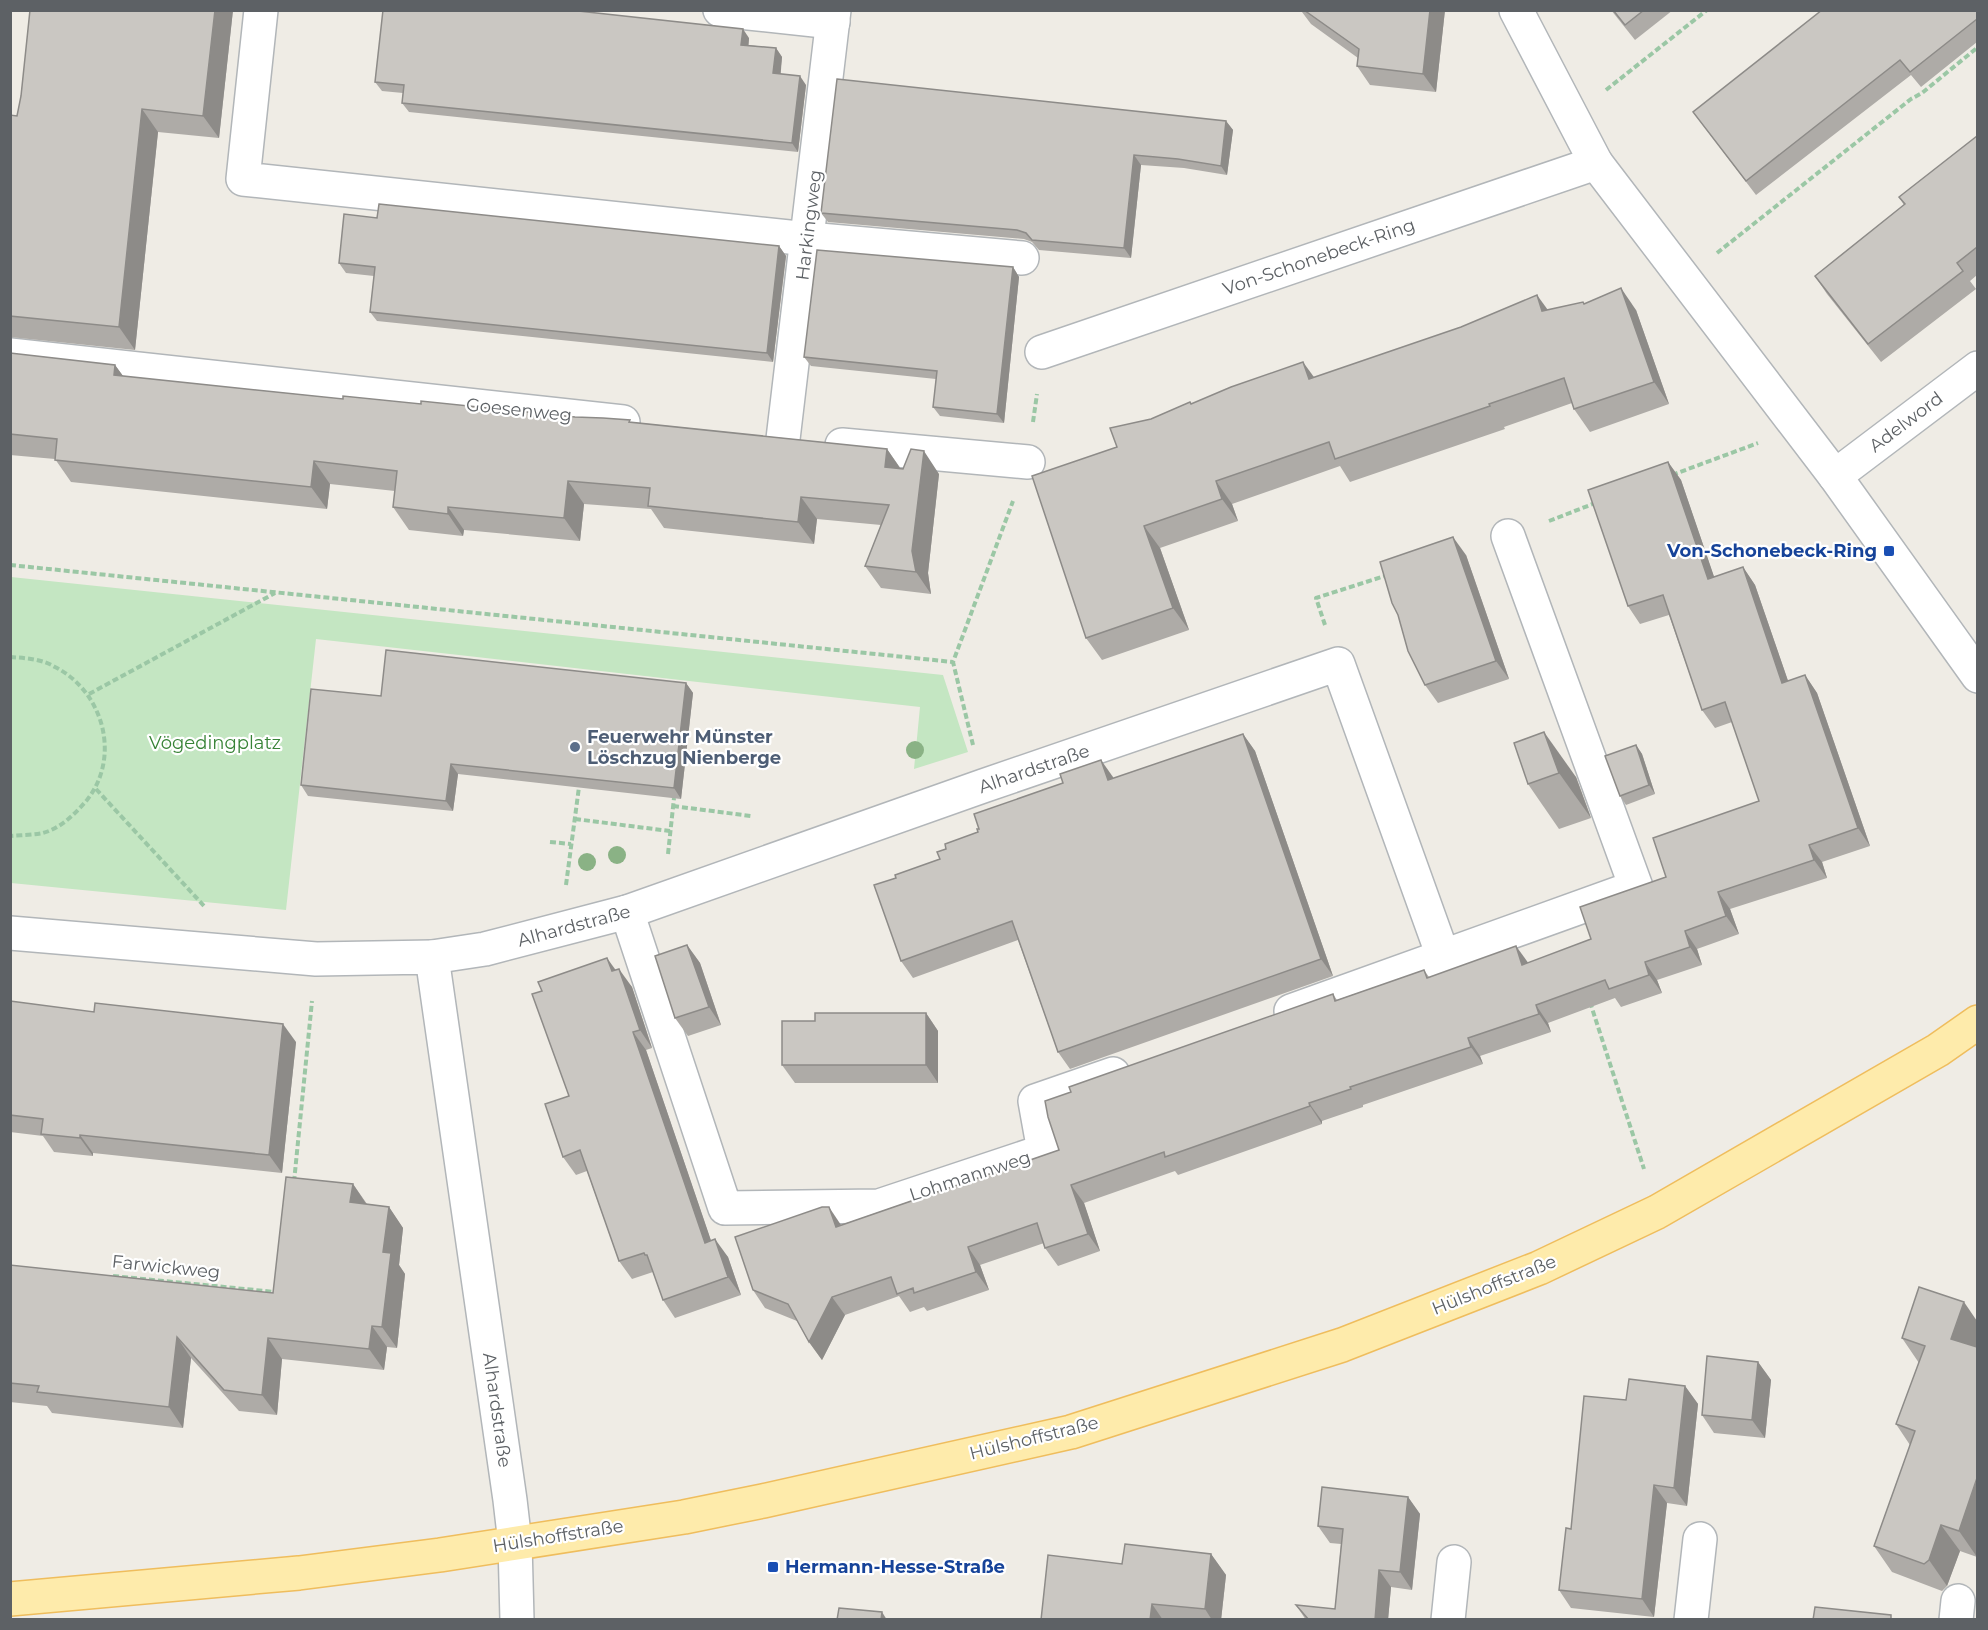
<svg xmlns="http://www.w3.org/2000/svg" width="1988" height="1630" viewBox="0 0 1988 1630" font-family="Montserrat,sans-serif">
<rect width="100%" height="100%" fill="#efece5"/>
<polygon fill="#c4e6c2" points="11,577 943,675 968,752 914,769 920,707 316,639 286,910 11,883"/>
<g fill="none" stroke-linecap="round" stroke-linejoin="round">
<g stroke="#b2b6b9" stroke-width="36">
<g id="minor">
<polyline points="261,10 243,179 808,239 1022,258"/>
<polyline points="720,10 833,22"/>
<polyline points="1516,10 1596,163 1835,476 1978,676"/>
<polyline points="1042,352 1596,163"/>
<polyline points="10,355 623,422"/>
<polyline points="783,439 834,10"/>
<polyline points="842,445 1028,462"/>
<polyline points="1835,476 1978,368"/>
<polyline points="627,912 725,1208 879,1206 1044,1151 1035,1101 1113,1074"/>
<polyline points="10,933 316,959 432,957 510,1500 515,1543 517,1620"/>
<polyline points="432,957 485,949 627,912 983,786 1338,664 1443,956"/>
<polyline points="1291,1011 1636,887 1508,536"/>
<polyline points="1448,1620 1454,1562"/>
<polyline points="1691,1620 1700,1539"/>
<polyline points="1956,1620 1958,1601"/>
</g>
</g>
<g stroke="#efbd5d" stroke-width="36">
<polyline id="major" points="10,1599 299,1573 440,1555 684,1517 763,1501 1071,1432 1342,1345 1539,1268 1657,1212 1938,1050 1978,1022"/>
</g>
<g stroke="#9bc7a5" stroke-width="4" stroke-dasharray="6 3" stroke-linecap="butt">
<polyline points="1606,90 1707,10"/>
<polyline points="1717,253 1911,99 1922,93 1978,47"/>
<polyline points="1033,422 1037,394"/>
<polyline points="1672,475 1758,443"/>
<polyline points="1549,521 1598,502"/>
<polyline points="10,565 953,662"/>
<polyline points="1325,625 1316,598 1388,575"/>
<path d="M 10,657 C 26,658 42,659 55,667 C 104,692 121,757 87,800 C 75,814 61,828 43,833 C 33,835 21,835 10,836"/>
<polyline points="89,694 275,593"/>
<polyline points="973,745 953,662 1013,501"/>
<polyline points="96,789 205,907"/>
<polyline points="673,806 751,816"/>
<polyline points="575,819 670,831"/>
<polyline points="550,842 571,844"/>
<polyline points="668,854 674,798"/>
<polyline points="566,885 579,787"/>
<polyline points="1590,1002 1644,1169"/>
<polyline points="294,1182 312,1001"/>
<polyline points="113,1276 275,1292"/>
</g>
<use href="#minor" stroke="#fff" stroke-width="33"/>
<use href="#major" stroke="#feebab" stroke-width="33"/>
</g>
<g fill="#8ab285">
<circle cx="915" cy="750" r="9"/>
<circle cx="617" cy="855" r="9"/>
<circle cx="587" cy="862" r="9"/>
</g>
<g fill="#aeaba7">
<polygon points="30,10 233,10 219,138 158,132 135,350 10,337 10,115 17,116 21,96"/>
<polygon points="1288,10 1445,10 1436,92 1370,85 1357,66 1358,58 1311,24 1302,12"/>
<polygon points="1611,10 1673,10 1635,40"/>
<polygon points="1977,10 1977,42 1921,87 1911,75 1756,195 1693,112"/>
<polygon points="749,38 748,45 776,48 782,57 780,74 806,85 798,152 409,112 402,103 403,93 382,91 375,82"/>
<polygon points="1226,121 1233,130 1227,175 1184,168 1141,165 1131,258 1039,250 1032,242 1024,239 828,222 821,213"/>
<polygon points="1977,136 1977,275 1970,281 1976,289 1881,362 1827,294 1815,276 1904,205 1899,197"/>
<polygon points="377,218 779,246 786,256 773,362 377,321 370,312 374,276 346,273 339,263"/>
<polygon points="1013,267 1019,277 1004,423 940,416 933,407 936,379 811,366 804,357"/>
<polygon points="1585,304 1636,310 1669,404 1590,432 1574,409 1572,403 1504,427 1505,429 1350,482 1340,466 1232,504 1238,521 1160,548 1189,630 1102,660 1086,638 1117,447 1151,419 1190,402 1191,404 1314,378 1548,310"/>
<polygon points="10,353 115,365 123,376 343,399 421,404 631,422 887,449 901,469 939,474 928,573 931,594 881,588 865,566 881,525 817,519 814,544 664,528 651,509 584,504 580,541 464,530 463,536 409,530 393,507 395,491 330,484 327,509 71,482 55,459 10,455"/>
<polygon points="1668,462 1681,480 1714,577 1743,567 1755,585 1788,681 1805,675 1817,693 1870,846 1822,862 1827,878 1730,909 1739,934 1697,949 1702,965 1657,980 1662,993 1621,1007 1615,998 1548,1023 1551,1032 1480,1056 1483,1064 1363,1105 1363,1107 1322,1121 1322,1124 1178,1175 1175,1171 1084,1203 1100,1251 1058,1266 1045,1248 1044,1243 980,1265 989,1290 927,1311 924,1307 910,1312 899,1296 845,1315 822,1360 809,1342 797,1321 765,1308 753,1290 841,1225 1059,1150 1071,1092 1333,994 1337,1000 1424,970 1429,977 1528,963 1591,939 1759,801 1732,722 1715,728 1702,710 1669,615 1640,624 1628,606"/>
<polygon points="1466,555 1509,679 1438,703 1425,685"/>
<polygon points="686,683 693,693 681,799 458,774 453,811 308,796 301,785 381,696"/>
<polygon points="1243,734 1255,751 1333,976 1070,1069 1058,1052 1018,940 913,978 901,961 896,878 940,859 946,849 978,832 1114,778"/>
<polygon points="1514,743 1576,777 1591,818 1559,829 1528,784"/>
<polygon points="1636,745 1642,754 1655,794 1626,805 1620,796"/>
<polygon points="687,945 700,963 721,1025 688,1036 675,1018"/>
<polygon points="616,970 632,987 652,1048 646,1050 711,1241 728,1257 741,1295 675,1318 663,1300 653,1272 632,1279 619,1261 587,1171 576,1175 563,1157"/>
<polygon points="10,1001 296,1042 282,1173 93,1153 93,1156 54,1152 43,1136 10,1132"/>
<polygon points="926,1013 938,1031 938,1083 795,1083 782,1065 815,1021"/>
<polygon points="353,1184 367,1204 389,1207 403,1228 399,1265 405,1274 397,1348 387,1347 384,1370 282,1359 277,1415 239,1411 191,1358 183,1428 52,1413 47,1406 10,1402 10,1265 273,1293"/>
<polygon points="1902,1338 1977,1343 1976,1347 1977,1347 1977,1557 1960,1551 1947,1586 1942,1591 1892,1572 1874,1546 1910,1445 1896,1424 1919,1363"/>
<polygon points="1758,1362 1771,1380 1765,1438 1714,1433 1702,1415"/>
<polygon points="1685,1386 1698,1404 1687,1506 1667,1503 1654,1617 1571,1608 1559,1590 1571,1529 1626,1400"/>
<polygon points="1408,1497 1420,1514 1412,1590 1391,1587 1388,1620 1306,1620 1296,1605 1335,1609 1341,1544 1330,1543 1318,1526"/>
<polygon points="1211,1554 1226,1575 1221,1620 1041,1620 1122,1564"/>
</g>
<g fill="#8d8b88">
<polygon points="215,10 233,10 219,138 203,116"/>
<polygon points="1430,10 1445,10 1436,92 1423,74"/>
<polygon points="743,29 749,38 748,54 741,45"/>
<polygon points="776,48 782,57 780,82 773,73"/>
<polygon points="800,76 806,85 798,152 792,143"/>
<polygon points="142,109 158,132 135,350 119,327"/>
<polygon points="1226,121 1233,130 1227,175 1221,166"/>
<polygon points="1134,155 1141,165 1131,258 1124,248"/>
<polygon points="779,246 786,256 773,362 767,353"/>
<polygon points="1013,267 1019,277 1004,423 997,414"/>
<polygon points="1621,288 1636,310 1669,404 1654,382"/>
<polygon points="1537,295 1553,317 1542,311"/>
<polygon points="1303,362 1319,384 1309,379"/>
<polygon points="115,365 131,387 114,375"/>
<polygon points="887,449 902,471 885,467"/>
<polygon points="924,451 939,474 928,573 931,594 916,572 912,551"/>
<polygon points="314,461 330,484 327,509 311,487"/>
<polygon points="1668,462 1681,480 1721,597 1708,579"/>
<polygon points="568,481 584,504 580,541 564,518"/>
<polygon points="1216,481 1232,504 1238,521 1222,499"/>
<polygon points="801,497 817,519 814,544 798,522"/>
<polygon points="448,507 464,530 463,536 448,514"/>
<polygon points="1144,526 1160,548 1189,630 1173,608"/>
<polygon points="1453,537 1466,555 1509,679 1496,661"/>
<polygon points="1743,567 1755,585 1795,701 1782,683"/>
<polygon points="1805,675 1817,693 1870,846 1858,828"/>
<polygon points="686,683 693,693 681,799 674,788"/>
<polygon points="1544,732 1576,777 1591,818 1559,773"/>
<polygon points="1243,734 1255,751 1333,976 1321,959"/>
<polygon points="1636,745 1642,754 1655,794 1649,785"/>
<polygon points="1101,760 1113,777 1120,797 1108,780"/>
<polygon points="451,764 458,774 453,811 446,801"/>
<polygon points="1809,845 1822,862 1827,878 1814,860"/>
<polygon points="1718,892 1730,909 1739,934 1726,916"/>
<polygon points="1685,931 1697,949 1702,965 1690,947"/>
<polygon points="687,945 700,963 721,1025 709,1007"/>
<polygon points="1516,946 1529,964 1522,965"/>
<polygon points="607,958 620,976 612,971"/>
<polygon points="1645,962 1657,980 1662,993 1649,975"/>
<polygon points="619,969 632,987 652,1048 640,1030"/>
<polygon points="1536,1005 1548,1023 1551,1032 1539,1014"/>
<polygon points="926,1013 938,1031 938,1083 926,1065"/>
<polygon points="283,1024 296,1042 282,1173 269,1155"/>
<polygon points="633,1032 646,1050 718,1261 705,1243"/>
<polygon points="1468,1038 1480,1056 1483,1064 1471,1047"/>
<polygon points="1309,1103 1322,1121 1322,1124 1310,1106"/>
<polygon points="80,1135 93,1153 93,1156 80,1138"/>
<polygon points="353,1184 367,1205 350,1202"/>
<polygon points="1071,1185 1084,1203 1100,1251 1088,1234"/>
<polygon points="389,1207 403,1228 399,1265 405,1274 397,1348 382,1327 383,1252"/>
<polygon points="829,1207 841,1225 836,1227"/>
<polygon points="715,1239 728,1257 741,1295 728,1277"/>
<polygon points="968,1247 980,1265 989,1290 976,1272"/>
<polygon points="832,1297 845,1315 822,1360 809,1342"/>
<polygon points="1964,1302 1977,1321 1977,1343 1970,1365 1951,1339"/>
<polygon points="372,1326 387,1347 384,1370 369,1349"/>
<polygon points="177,1337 191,1358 183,1428 169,1407"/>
<polygon points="268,1338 282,1359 277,1415 262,1395"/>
<polygon points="1758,1362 1771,1380 1765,1438 1752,1420"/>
<polygon points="1685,1386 1698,1404 1687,1506 1674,1488"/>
<polygon points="1977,1478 1977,1557 1959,1531"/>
<polygon points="1654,1485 1667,1503 1654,1617 1642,1599"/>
<polygon points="1408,1497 1420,1514 1412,1590 1400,1572"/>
<polygon points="1941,1525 1960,1551 1947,1586 1929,1560"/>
<polygon points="1211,1554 1226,1575 1221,1620 1212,1620 1205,1609"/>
<polygon points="1379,1570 1391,1587 1388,1620 1375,1620"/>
<polygon points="1152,1604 1163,1620 1150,1620"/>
<polygon points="882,1612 887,1620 881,1620"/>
</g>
<g fill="#cac7c2" stroke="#8d8b88" stroke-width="1.5">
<polygon points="30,10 215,10 203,116 142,109 119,327 10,316 10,115 17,116 21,96"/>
<polygon points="383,10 569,10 743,29 741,45 776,48 773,73 800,76 792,143 402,103 404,85 375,82"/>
<polygon points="1304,10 1430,10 1423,74 1357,66 1359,49"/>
<polygon points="1613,10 1644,10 1625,25"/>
<polygon points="1822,10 1977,10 1977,19 1910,72 1900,60 1746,181 1693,112"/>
<polygon points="837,79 1226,121 1221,166 1178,159 1134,155 1124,248 1032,240 1026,233 1017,230 821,213"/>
<polygon points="1977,136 1977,247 1957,263 1963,271 1868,344 1815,276 1905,204 1899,197"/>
<polygon points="379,204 779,246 767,353 370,312 375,267 339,263 344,214 377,218"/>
<polygon points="817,250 1013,267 997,414 933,407 937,371 804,357"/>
<polygon points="1621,288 1654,382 1574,409 1564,378 1489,404 1490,406 1335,459 1329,442 1216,481 1222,499 1144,526 1173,608 1086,638 1032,476 1117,447 1110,428 1151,419 1190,402 1191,404 1231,387 1303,362 1309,379 1461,327 1537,295 1542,311 1583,302 1584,304"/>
<polygon points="10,353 115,365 114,375 343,399 343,396 421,404 421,401 575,417 603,418 630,420 629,422 887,449 885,467 903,469 911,449 924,451 912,551 916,572 865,566 889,505 801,497 798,522 648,506 650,488 568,481 564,518 448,507 448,514 393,507 397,471 314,461 311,487 55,460 57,439 10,434"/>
<polygon points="1668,462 1708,579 1743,567 1782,683 1805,675 1858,828 1809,845 1814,860 1718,892 1726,916 1685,931 1690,947 1645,962 1649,975 1609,989 1605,980 1536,1005 1539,1014 1468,1038 1471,1047 1350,1087 1351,1089 1309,1103 1310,1106 1165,1157 1164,1152 1071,1185 1088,1234 1045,1248 1037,1223 968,1247 976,1272 914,1293 913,1288 897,1294 891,1277 832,1297 809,1342 788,1304 753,1290 735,1237 822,1207 829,1207 836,1227 1059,1150 1048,1117 1045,1101 1071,1092 1069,1087 1333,994 1335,1001 1424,970 1427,978 1516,946 1522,965 1591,939 1580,907 1666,877 1653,838 1759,801 1725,702 1702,710 1663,595 1628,606 1588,490"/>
<polygon points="1453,537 1496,661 1425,685 1408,651 1398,615 1392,603 1380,562"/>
<polygon points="386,650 686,683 674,788 451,764 446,801 301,785 311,689 381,696"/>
<polygon points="1544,732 1559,773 1528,784 1514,743"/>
<polygon points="1243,734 1321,959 1058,1052 1012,921 901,961 874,885 896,878 895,875 940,859 937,852 946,849 945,844 978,832 977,829 979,829 974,814 1063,783 1060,774 1101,760 1108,780"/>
<polygon points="1636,745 1649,785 1620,796 1605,756"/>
<polygon points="687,945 709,1007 675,1018 655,956"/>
<polygon points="607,958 612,971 619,969 640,1030 633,1032 705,1243 715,1239 728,1277 663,1300 647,1255 645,1255 644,1253 619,1261 580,1150 563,1157 545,1104 569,1096 532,994 542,991 538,982"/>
<polygon points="10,1001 94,1012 95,1003 283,1024 269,1155 80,1135 80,1138 41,1134 43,1119 10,1115"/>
<polygon points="815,1013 926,1013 926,1065 782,1065 782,1021 815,1021"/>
<polygon points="286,1177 353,1184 350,1202 389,1207 383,1252 391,1253 382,1327 372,1326 369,1349 268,1338 262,1395 224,1390 177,1337 169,1407 37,1392 39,1386 10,1383 10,1265 273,1293"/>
<polygon points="1919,1287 1964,1302 1951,1339 1977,1347 1977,1478 1959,1531 1941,1525 1929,1560 1924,1564 1874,1546 1915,1431 1896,1424 1925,1346 1902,1338"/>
<polygon points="1707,1356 1758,1362 1752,1420 1702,1415"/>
<polygon points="1629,1379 1685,1386 1674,1488 1654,1485 1642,1599 1559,1590 1566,1528 1571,1529 1584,1396 1626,1400"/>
<polygon points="1322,1487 1408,1497 1400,1572 1379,1570 1375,1620 1309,1620 1296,1605 1335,1609 1343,1529 1318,1526"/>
<polygon points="1125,1544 1211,1554 1205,1609 1152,1604 1150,1620 1041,1620 1048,1555 1122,1564"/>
<polygon points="1815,1607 1891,1615 1891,1620 1813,1620"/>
<polygon points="839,1608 882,1612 881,1620 837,1620"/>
</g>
<g fill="#1a4fb4" stroke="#fff" stroke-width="2">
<rect x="1883" y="545" width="12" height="12" rx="3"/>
<rect x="767" y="1561" width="12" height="12" rx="3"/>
</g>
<circle fill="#5c6f8a" stroke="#fff" stroke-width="2" cx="575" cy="747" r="6"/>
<g text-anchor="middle" stroke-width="4.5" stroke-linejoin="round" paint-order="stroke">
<g font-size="18" fill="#5d6165" stroke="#fff">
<text transform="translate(809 225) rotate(-83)" y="6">Harkingweg</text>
<text transform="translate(1319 257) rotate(-19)" y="6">Von-Schonebeck-Ring</text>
<text transform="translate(519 410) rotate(6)" y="6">Goesenweg</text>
<text transform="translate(1906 422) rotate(-37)" y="6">Adelword</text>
<text transform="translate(1034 769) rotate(-19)" y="6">Alhardstraße</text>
<text transform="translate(574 926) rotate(-15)" y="6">Alhardstraße</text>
<text transform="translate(970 1176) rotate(-18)" y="6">Lohmannweg</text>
<text transform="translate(166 1267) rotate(6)" y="6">Farwickweg</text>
<text transform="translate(1494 1285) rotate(-22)" y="6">Hülshoffstraße</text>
<text transform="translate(497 1410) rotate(82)" y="6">Alhardstraße</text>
<text transform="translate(1034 1438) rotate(-14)" y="6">Hülshoffstraße</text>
<text transform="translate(558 1536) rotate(-9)" y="6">Hülshoffstraße</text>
</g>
<g font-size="18" font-weight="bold" fill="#164399" stroke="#fff" text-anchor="end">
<text x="1877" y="557">Von-Schonebeck-Ring</text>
<text x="785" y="1573" text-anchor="start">Hermann-Hesse-Straße</text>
</g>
<g font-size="18" font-weight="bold" fill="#4e5e75" stroke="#fff" text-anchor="start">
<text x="587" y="743">Feuerwehr Münster<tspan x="587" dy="21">Löschzug Nienberge</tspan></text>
</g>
<g font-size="18" fill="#378336" stroke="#fff">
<text x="215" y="749">Vögedingplatz</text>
</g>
</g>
<rect width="1988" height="1630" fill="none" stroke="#5d6165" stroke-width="24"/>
</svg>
